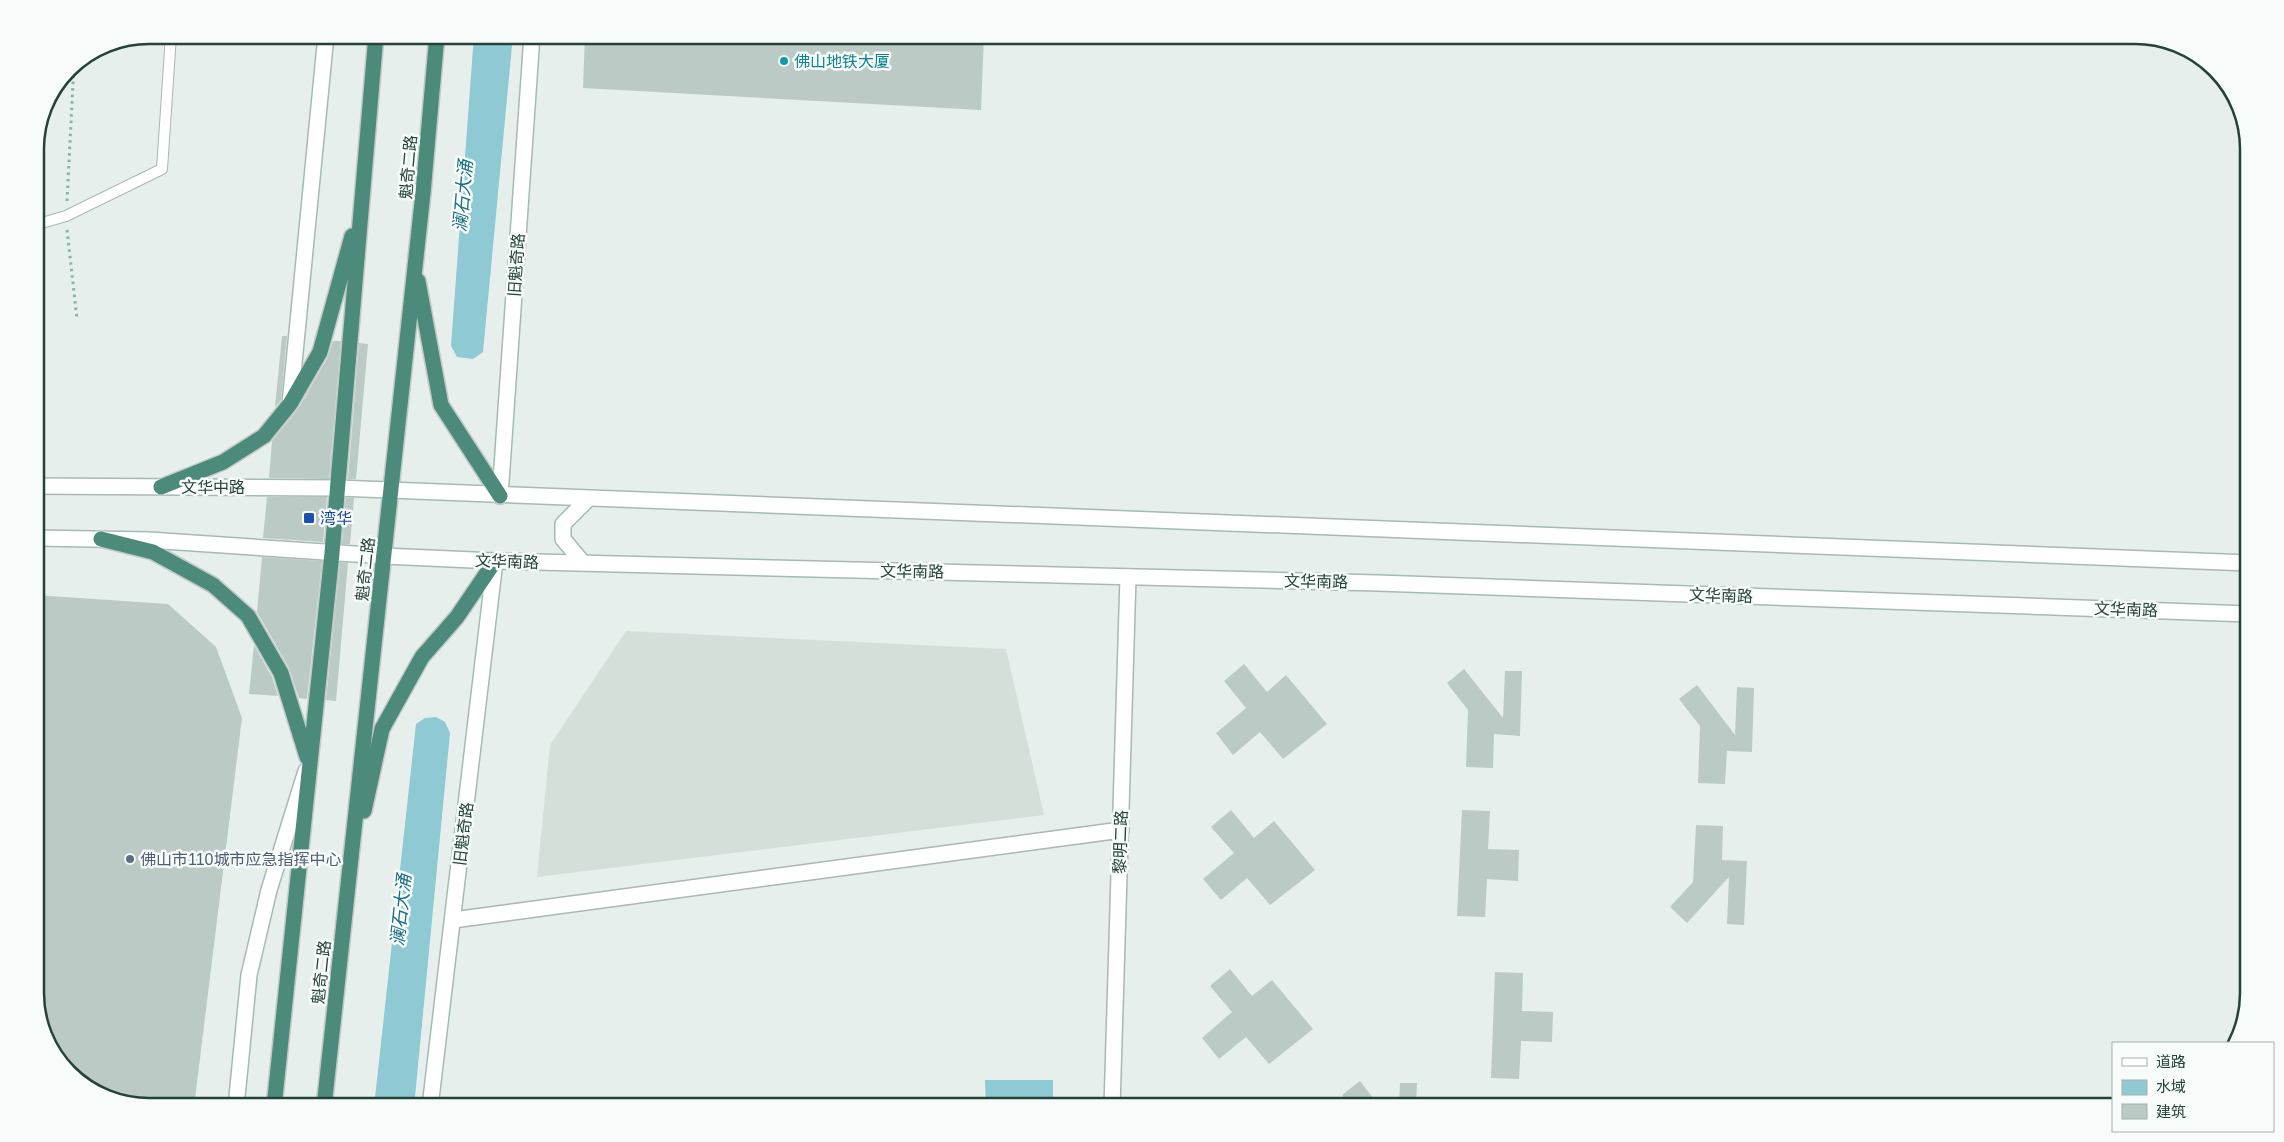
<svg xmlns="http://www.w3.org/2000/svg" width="2284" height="1142" viewBox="0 0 2284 1142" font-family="Arial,'Noto Sans SC',sans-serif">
<rect width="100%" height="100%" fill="#e6efeb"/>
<polygon fill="#d4dfda" points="626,631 1006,649 1044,815 537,877 550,745"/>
<g fill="#8ec9d4">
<polygon points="474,35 513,35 483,352 473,359 457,357 451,346"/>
<polygon points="436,717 445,722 450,733 414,1107 374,1107 416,724 425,718"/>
<polygon points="985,1080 1053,1080 1053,1107 986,1107"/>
</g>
<g fill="#bbcac4">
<polygon points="585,35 984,35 981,110 583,88"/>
<polygon points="282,336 287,336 281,400 275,407"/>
<polygon points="333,341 341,341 329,479 269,478 272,441 298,409 328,357"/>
<polygon points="359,343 368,344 356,479 348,479"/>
<polygon points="267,497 327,497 323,542 263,538"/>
<polygon points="346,498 354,498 350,544 342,544"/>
<polygon points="262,557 322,561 307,699 299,698 289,668 257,612"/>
<polygon points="340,562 348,563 336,701 326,700"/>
<polygon points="35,595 168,604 216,647 242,718 194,1107 149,1107 99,1095 54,1056 35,1001"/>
<polygon points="254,645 272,677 278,696 249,694"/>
<polygon points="1244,664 1267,692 1286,675 1327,724 1283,759 1260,732 1233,755 1216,733 1246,708 1224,681"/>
<polygon points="1464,669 1503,718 1505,671 1522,671 1520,736 1494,734 1493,768 1466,767 1468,710 1447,683"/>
<polygon points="1697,685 1735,735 1737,687 1754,688 1752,752 1727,751 1725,784 1698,783 1700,726 1679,699"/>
<polygon points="1231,810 1254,838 1274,821 1315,870 1270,905 1247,878 1221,900 1203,879 1234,853 1211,827"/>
<polygon points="1462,810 1490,811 1488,849 1519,850 1518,881 1487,879 1485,917 1457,916"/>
<polygon points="1696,825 1723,826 1722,860 1747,861 1744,925 1727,924 1729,877 1687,923 1670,907 1693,882"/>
<polygon points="1230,969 1252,996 1272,980 1313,1029 1269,1064 1246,1037 1219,1059 1202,1038 1232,1012 1210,986"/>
<polygon points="1495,972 1523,973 1522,1011 1553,1012 1552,1042 1521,1041 1519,1079 1491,1078"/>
<polygon points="1360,1081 1380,1107 1351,1107 1342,1095"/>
<polygon points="1400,1083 1417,1083 1416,1107 1399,1107"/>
</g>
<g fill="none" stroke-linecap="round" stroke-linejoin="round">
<g stroke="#a8b8b2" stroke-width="12">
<polyline id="service" points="35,225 66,216 162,169 171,35"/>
</g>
<g stroke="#a8b8b2" stroke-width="18">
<polyline id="minor" points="453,920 1121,830"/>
</g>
<g stroke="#a8b8b2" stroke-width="18">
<polyline id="tertiary" points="1112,1107 1128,577"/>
</g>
<g stroke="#a4bbb3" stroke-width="18">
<g id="secondary">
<polyline points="290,404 326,35"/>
<polyline points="35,486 338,488 2249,563"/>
<polyline points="500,496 532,35"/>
<polyline points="35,538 149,540 384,556 495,561 1378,583 2249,614"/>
<polyline points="583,563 563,539 563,524 588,499"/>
<polyline points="236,1107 249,975 269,890 306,771"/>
<polyline points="430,1107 495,561"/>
</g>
</g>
<g stroke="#c2cac8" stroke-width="18">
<g id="trunk">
<polyline points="418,281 441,405 500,496"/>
<polyline points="161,487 223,462 264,436 290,404 320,352 352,236"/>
<polyline points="101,539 153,552 213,585 248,616 281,673 307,757"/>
<polyline points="364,811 382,729 422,657 457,617 495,561"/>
<polyline points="274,1107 332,553 376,35"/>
<polyline points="324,1107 423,193 437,35"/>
</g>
</g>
<g stroke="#86b3a5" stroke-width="3" stroke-dasharray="2.5 4" stroke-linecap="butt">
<polyline points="67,201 74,64"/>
<polyline points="67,230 77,319"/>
</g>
<use href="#service" stroke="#fff" stroke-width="10"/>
<use href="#minor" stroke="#fff" stroke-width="15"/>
<use href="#tertiary" stroke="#fff" stroke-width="15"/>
<use href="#secondary" stroke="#fff" stroke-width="15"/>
<use href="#trunk" stroke="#4c8a7c" stroke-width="15"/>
</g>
<circle fill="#0f9aa8" stroke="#f7fbf9" stroke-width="2" cx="784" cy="61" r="5"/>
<rect fill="#1a4fb4" stroke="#f7fbf9" stroke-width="2" x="303" y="512" width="12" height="12" rx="2.5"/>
<circle fill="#5c6f8a" stroke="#f7fbf9" stroke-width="2" cx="130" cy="859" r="5"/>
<g text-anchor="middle" stroke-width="5" stroke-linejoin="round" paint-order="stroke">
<g font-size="16" fill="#0d838f" stroke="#f7fbf9" text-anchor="start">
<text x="794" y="67">佛山地铁大厦</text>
</g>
<g font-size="16" fill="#24423a" stroke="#f7fbf9">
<text transform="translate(408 167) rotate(-85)" y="6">魁奇二路</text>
<text transform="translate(516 265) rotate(-86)" y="6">旧魁奇路</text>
<text x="213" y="493">文华中路</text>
<text transform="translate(507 561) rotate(2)" y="6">文华南路</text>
<text transform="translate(365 569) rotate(-84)" y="6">魁奇二路</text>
<text transform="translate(912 571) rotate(1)" y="6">文华南路</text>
<text transform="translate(1316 581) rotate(1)" y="6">文华南路</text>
<text transform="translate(1721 595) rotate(2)" y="6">文华南路</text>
<text transform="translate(2126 609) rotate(2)" y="6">文华南路</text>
<text transform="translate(463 834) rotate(-83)" y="6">旧魁奇路</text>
<text transform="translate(1120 842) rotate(-88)" y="6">黎明二路</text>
<text transform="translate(321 972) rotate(-84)" y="6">魁奇二路</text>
</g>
<g font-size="16" fill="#164399" stroke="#f7fbf9" text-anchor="start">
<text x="320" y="524">湾华</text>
</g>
<g font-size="16" fill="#4e5e75" stroke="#f7fbf9" text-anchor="start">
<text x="140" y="865">佛山市110城市应急指挥中心</text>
</g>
<g font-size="18" font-style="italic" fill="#1c6f80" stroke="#f7fbf9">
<text transform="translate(463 196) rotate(-85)" y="6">澜石大涌</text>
<text transform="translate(401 910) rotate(-84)" y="6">澜石大涌</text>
</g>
</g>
<path d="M0 0H2284V1142H0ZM149 44H2135A105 105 0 0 1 2240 149V993A105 105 0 0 1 2135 1098H149A105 105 0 0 1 44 993V149A105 105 0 0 1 149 44Z" fill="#f7fbf9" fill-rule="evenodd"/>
<path fill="none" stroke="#24423a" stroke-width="2.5" d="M149 44H2135A105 105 0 0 1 2240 149V993A105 105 0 0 1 2135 1098H149A105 105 0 0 1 44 993V149A105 105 0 0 1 149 44Z"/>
<rect x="2112" y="1042" width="162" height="90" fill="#f7fbf9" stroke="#a3b1ad"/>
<rect x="2122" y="1058" width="25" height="8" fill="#ffffff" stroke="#a3b1ad"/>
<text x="2156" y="1067" font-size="15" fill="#24423a">道路</text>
<rect x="2122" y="1080" width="25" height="15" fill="#8ec9d4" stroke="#a3b1ad"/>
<text x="2156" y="1092" font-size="15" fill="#24423a">水域</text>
<rect x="2122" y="1104" width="25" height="15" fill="#bbcac4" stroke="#a3b1ad"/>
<text x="2156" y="1117" font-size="15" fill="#24423a">建筑</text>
</svg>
